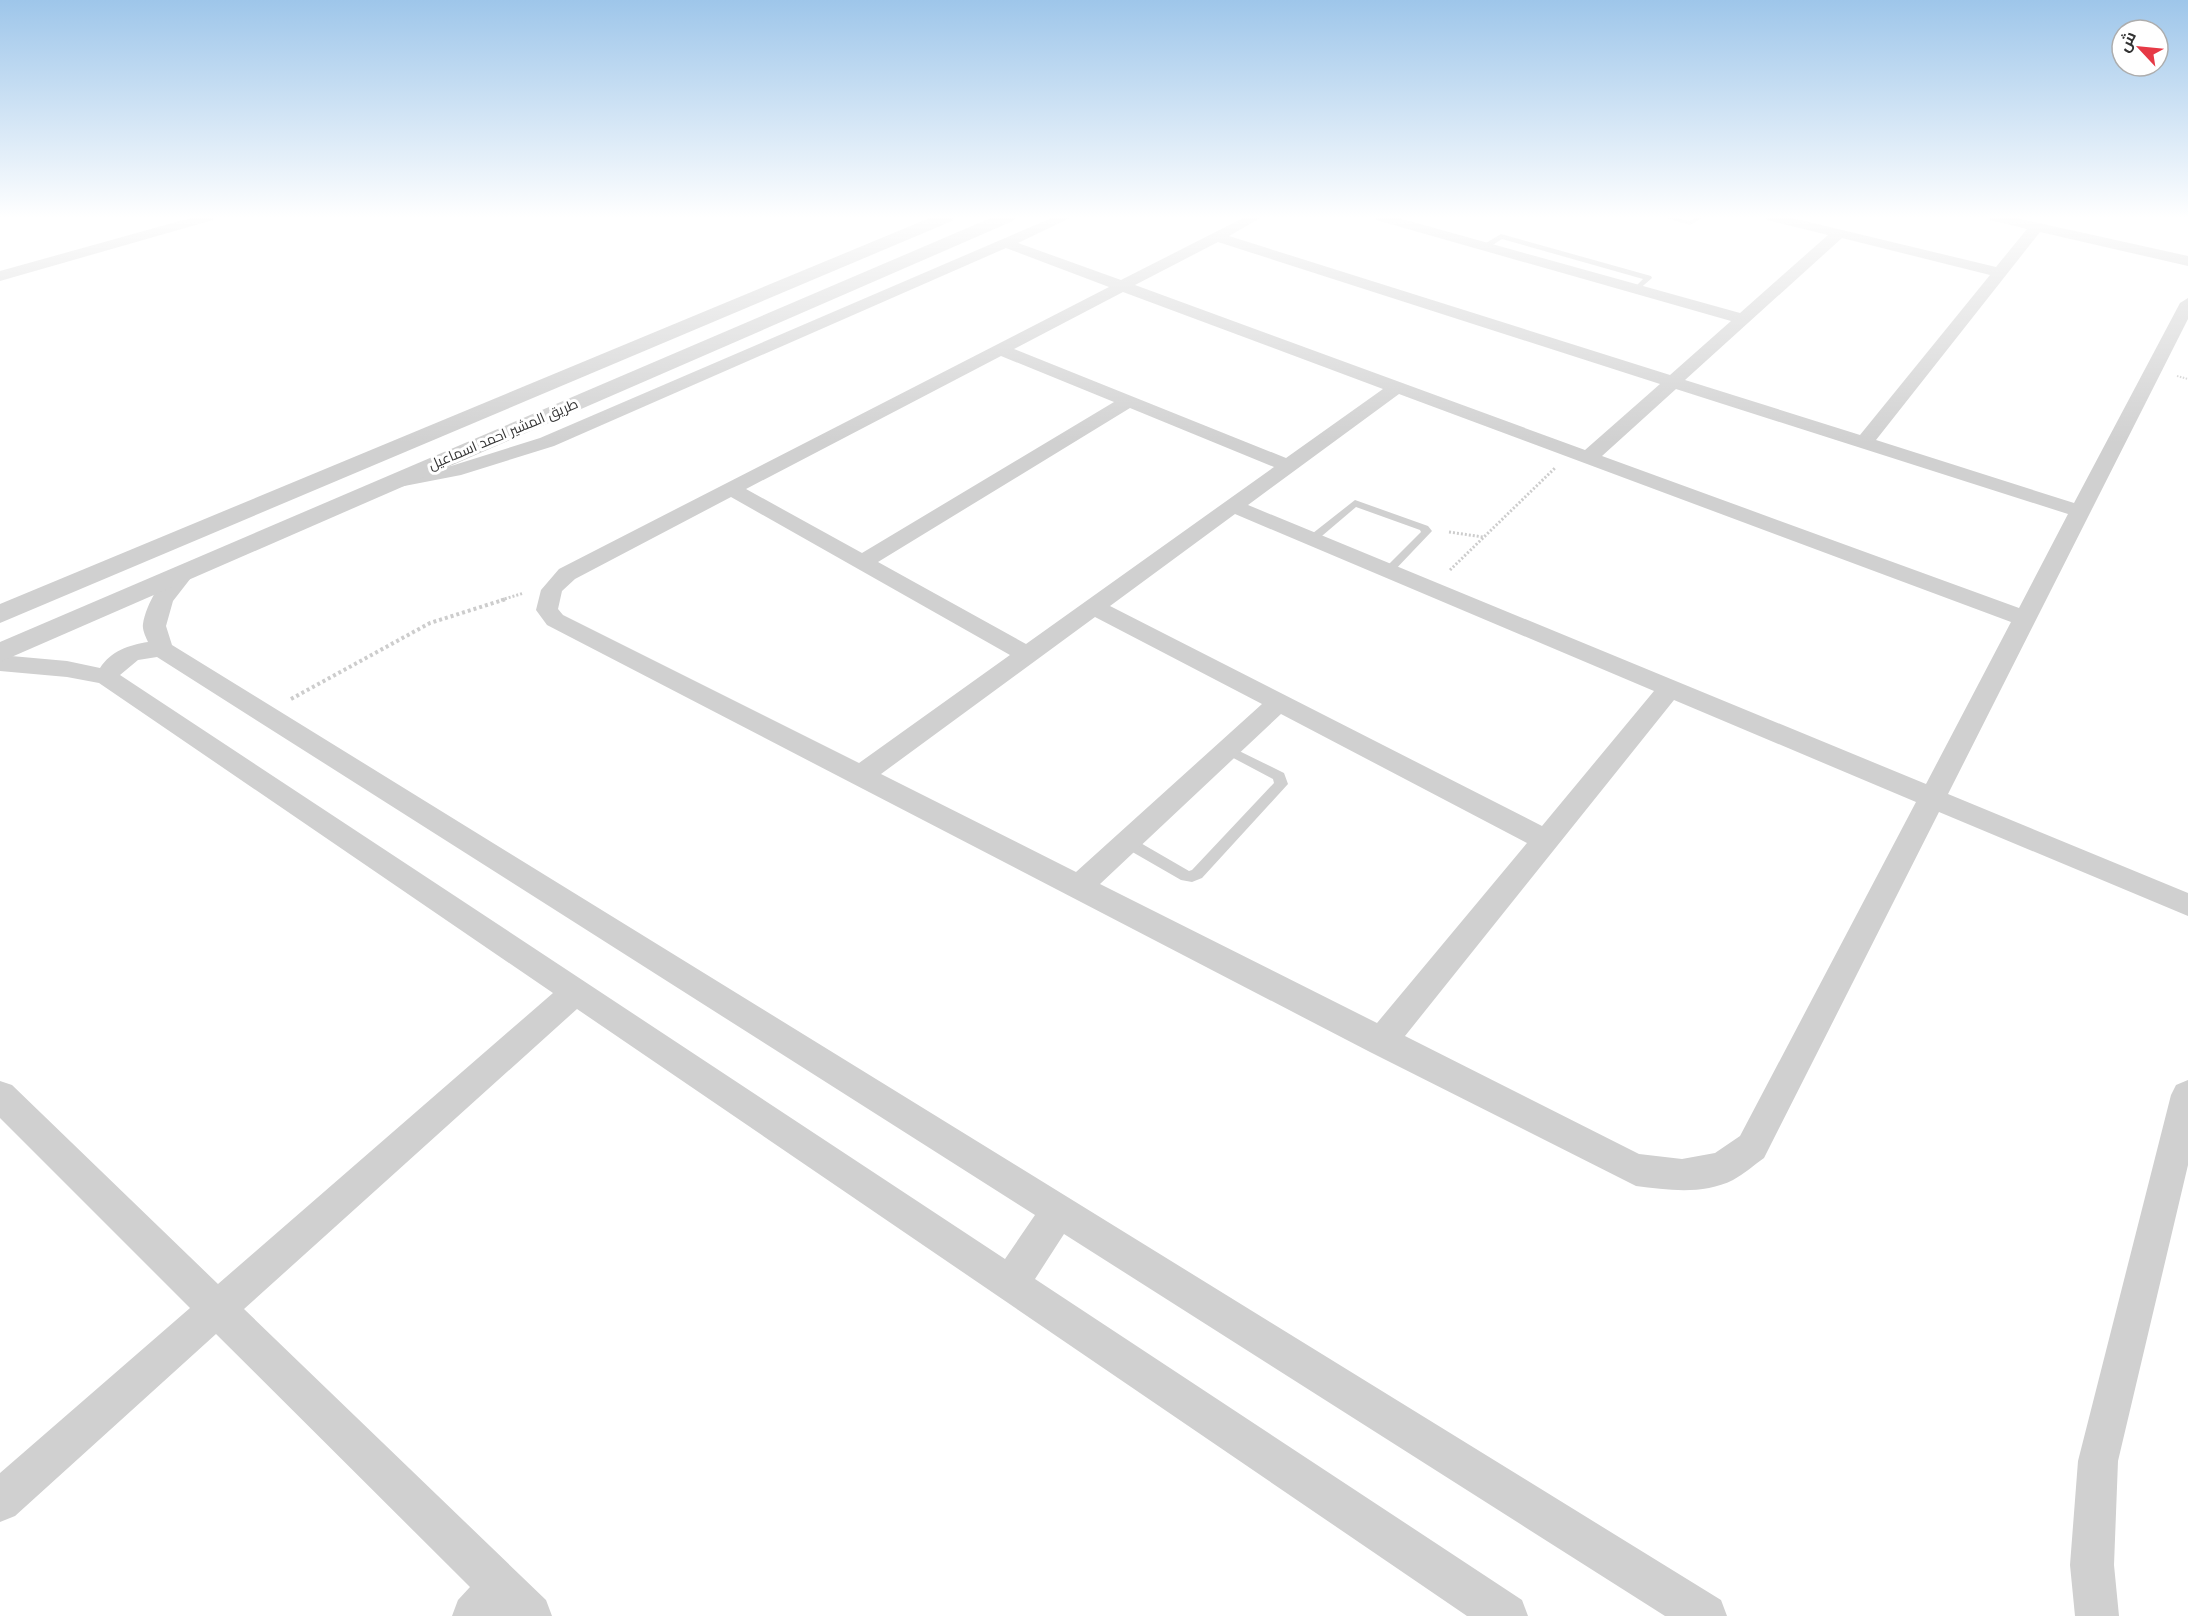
<svg xmlns="http://www.w3.org/2000/svg" width="2188" height="1616" viewBox="0 0 2188 1616" font-family="Inter,Cairo,sans-serif">
<rect width="100%" height="100%" fill="#fff"/>
<g fill="none" stroke-linecap="round" stroke-linejoin="round">
<polyline stroke="#cdcdcd" stroke-width="2" stroke-dasharray="1.5 1.5" stroke-linecap="butt" points="2177,376 2188,379"/>
<g stroke="#cdcdcd" stroke-width="3" stroke-dasharray="2 2" stroke-linecap="butt">
<polyline points="1449,532 1483,537"/>
<polyline points="1450,570 1555,468"/>
<polyline points="501,600 524,593"/>
</g>
<polyline stroke="#cdcdcd" stroke-width="4" stroke-dasharray="3 3" stroke-linecap="butt" points="291,699 430,623 506,599"/>
<g fill="#d0d0d0" fill-rule="evenodd">
<polygon points="1663,217 1674,217 1689,221 1696,217 1704,217 1690,225"/>
<polygon points="1501,234 1651,276 1652,278 1637,291 1633,289 1643,279 1502,239 1488,248 1481,246"/>
<polygon points="1355,500 1428,526 1432,531 1392,573 1384,573 1384,569 1421,532 1420,530 1356,507 1316,541 1308,541 1308,537"/>
<polygon points="1227,745 1284,773 1288,784 1202,878 1192,882 1181,880 1122,846 1120,842 1122,838 1132,838 1189,871 1192,870 1274,783 1273,779 1222,752 1221,749"/>
</g>
<g fill="#d0d0d0" fill-rule="evenodd">
<polygon points="194,217 215,217 213,220 0,281 0,271"/>
<path d="M 1054,217 L 1072,217 L 1018,243 L 1121,280 L 1245,217 L 1262,217 L 1229,236 L 1670,375 L 1731,321 L 1376,220 L 1374,217 L 1395,217 L 1740,313 L 1828,235 L 1767,220 L 1765,217 L 1788,217 L 1996,267 L 2027,229 L 1990,220 L 1988,217 L 2012,217 L 2188,256 L 2188,266 L 2040,232 L 1876,440 L 2074,503 L 2180,303 L 2188,298 L 2188,319 L 1948,794 L 2188,893 L 2188,916 L 1939,812 L 1764,1158 C 1754,1165 1744,1174 1733,1180 C 1703,1195 1668,1190 1636,1186 L 1370,1052 L 547,625 L 536,610 L 541,590 L 559,569 L 1109,287 L 1006,248 L 554,446 L 461,475 L 394,488 L 387,486 L 384,482 L 387,478 L 451,466 L 540,438 ZM 1842,238 L 1990,275 L 1860,435 L 1685,380 ZM 1218,242 L 1660,384 L 1585,450 L 1135,285 ZM 1123,292 L 1383,389 L 1286,458 L 1014,349 ZM 1001,356 L 1114,402 L 862,553 L 746,489 ZM 1676,389 L 2068,514 L 2019,608 L 1602,456 ZM 1399,394 L 2011,622 L 1926,784 L 1248,505 ZM 1130,408 L 1274,467 L 1026,644 L 878,562 ZM 731,497 L 1010,655 L 859,763 L 563,615 L 558,609 L 562,591 L 575,579 ZM 1235,514 L 1654,691 L 1542,826 L 1110,606 ZM 1095,617 L 1262,704 L 1076,872 L 881,774 ZM 1674,700 L 1916,802 L 1740,1136 L 1715,1153 L 1682,1159 L 1639,1154 L 1405,1036 ZM 1281,714 L 1527,843 L 1377,1023 L 1100,884 Z"/>
<path d="M 183,567 L 191,569 L 194,574 L 173,601 L 166,626 L 172,645 L 1721,1600 L 1727,1616 L 1665,1616 L 1064,1234 L 1035,1279 L 1522,1600 L 1528,1616 L 1467,1616 L 577,1009 L 244,1309 L 546,1600 L 552,1616 L 452,1616 L 458,1600 L 470,1587 L 216,1334 L 15,1516 L 0,1522 L 0,1473 L 190,1308 L 0,1118 L 0,1081 L 12,1085 L 218,1284 L 553,993 L 99,683 L 67,677 L 0,671 L 0,655 L 67,661 L 100,668 C 111,651 129,645 148,642 C 146,637 142,630 143,624 C 146,605 163,572 183,567 ZM 157,657 L 1035,1215 L 1005,1259 L 120,675 L 138,660 Z"/>
<polygon points="2188,1080 2188,1165 2118,1461 2114,1565 2119,1616 2075,1616 2070,1565 2078,1461 2171,1095 2176,1085"/>
</g>
<g fill="#d0d0d0" fill-rule="evenodd">
<polygon points="932,217 955,217 952,221 0,623 0,604"/>
<polygon points="993,217 1016,217 1013,221 0,662 0,642"/>
</g>
</g>
<linearGradient id="sky" x2="0" y2="1"><stop stop-color="#9ec6ea"/><stop offset="0.49" stop-color="#fff"/><stop offset="1" stop-color="#fff" stop-opacity="0"/></linearGradient>
<rect width="2188" height="443" fill="url(#sky)"/>
<g text-anchor="middle" stroke-width="6" stroke-linejoin="round" paint-order="stroke">
<g font-size="14" fill="#333" stroke="#fff">
<text transform="translate(503 434) rotate(-23)" y="5">طريق المشير احمد اسماعيل</text>
</g>
</g>
<g transform="translate(2140 48) rotate(296)"><circle r="28" fill="#ffffff" stroke="#adadad" stroke-width="1.5"/>
<path d="M0-4.5L10 22L0 15L-10 22Z" fill="#e63946"/>
<text y="-9" font-size="16" font-weight="bold" text-anchor="middle" fill="#333333">ش</text>
</g>
</svg>
